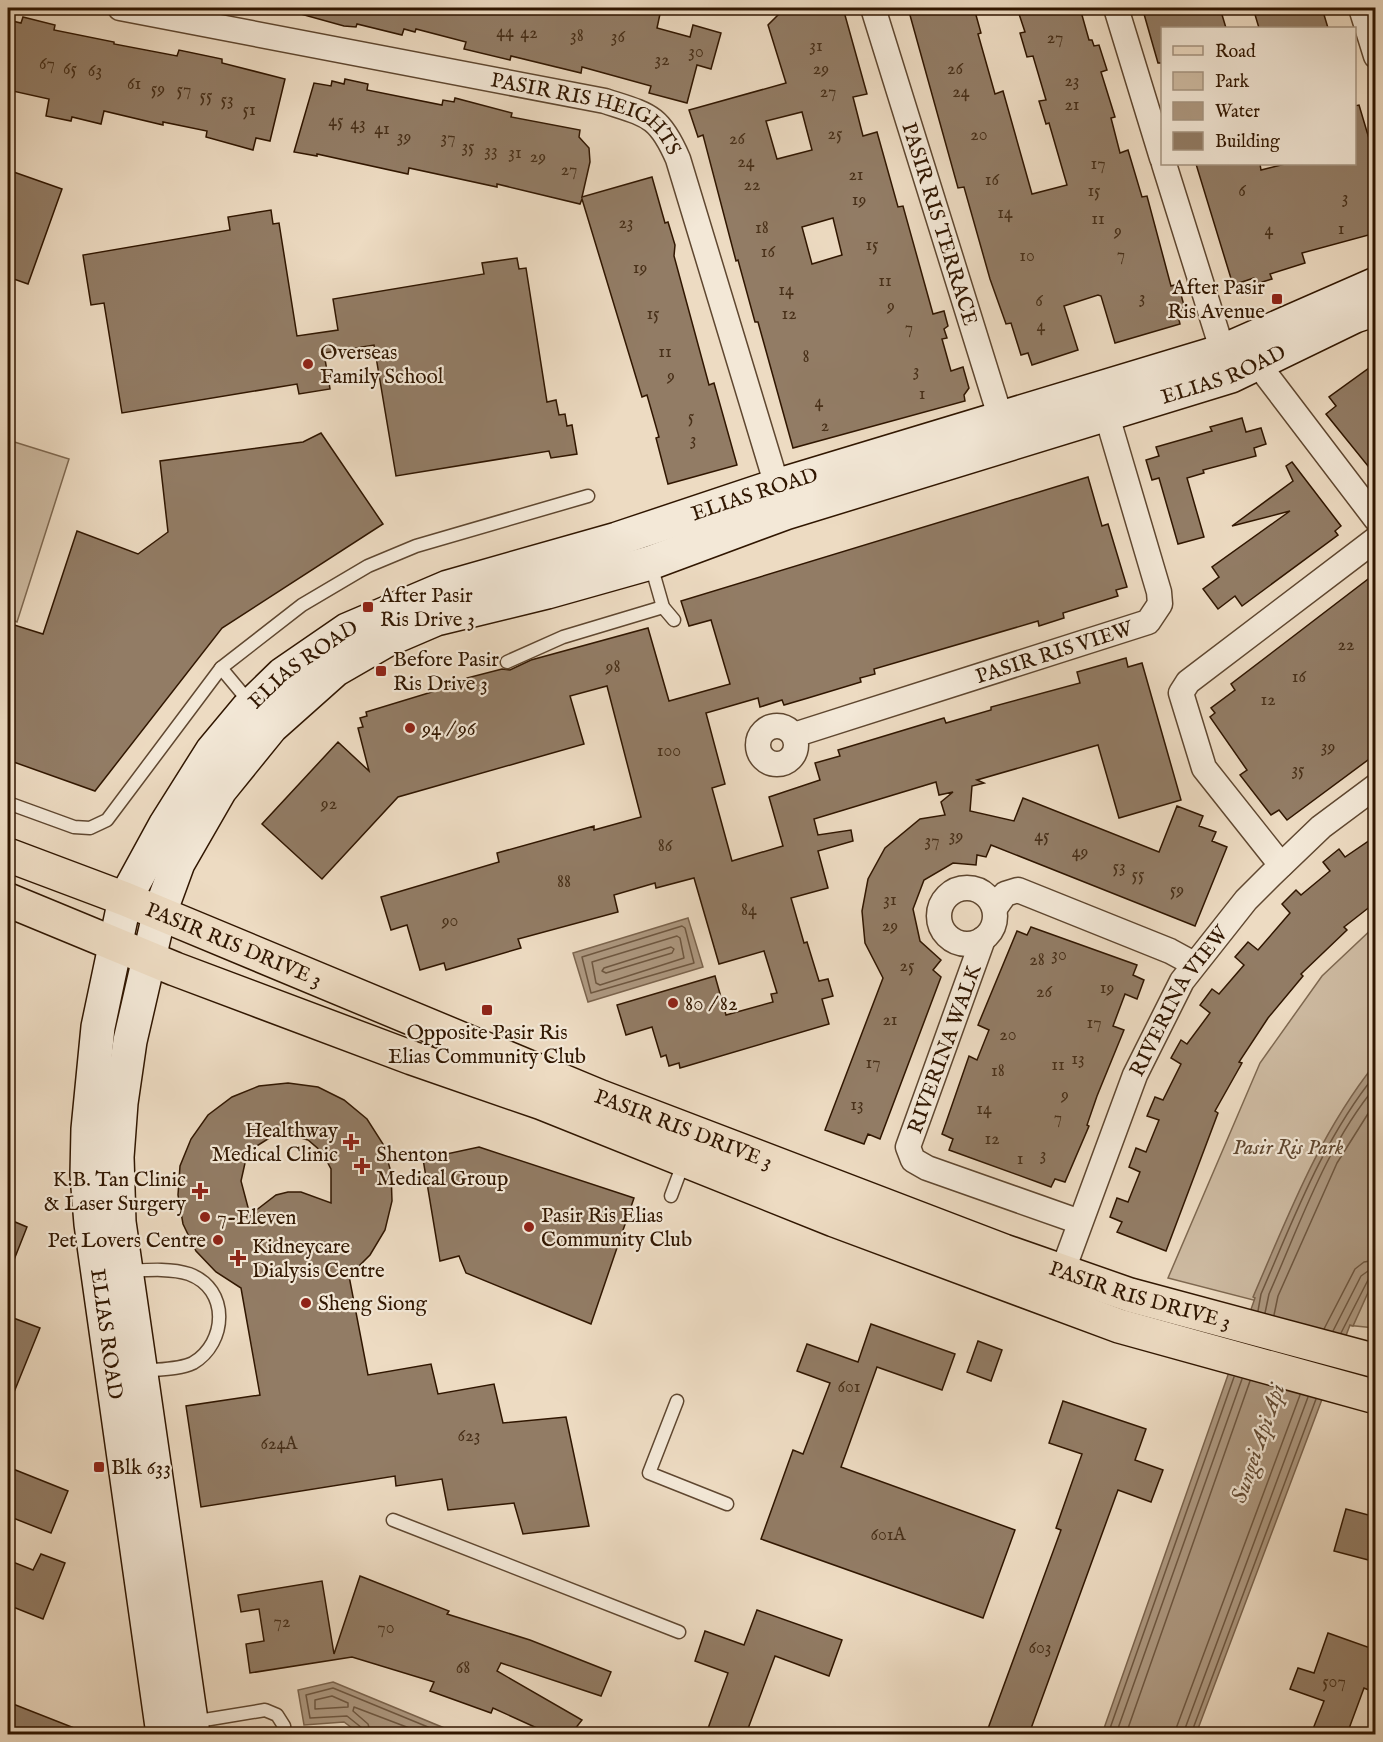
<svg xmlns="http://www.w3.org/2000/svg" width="1383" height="1742" viewBox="0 0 1383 1742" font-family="'IM FELL English',serif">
<rect width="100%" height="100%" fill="#eddbc2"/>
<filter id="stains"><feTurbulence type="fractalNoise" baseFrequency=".00333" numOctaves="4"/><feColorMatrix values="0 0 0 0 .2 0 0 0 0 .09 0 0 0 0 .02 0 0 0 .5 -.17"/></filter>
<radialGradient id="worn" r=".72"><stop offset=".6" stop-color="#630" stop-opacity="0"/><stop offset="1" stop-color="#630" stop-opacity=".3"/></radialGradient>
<g fill="#cdbaa1" stroke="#7e6850" stroke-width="1.5">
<polygon points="8,440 69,459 17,622 8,618"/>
<polygon points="1375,926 1375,1089 1257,1301 1168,1278 1260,1063 1322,976"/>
<polygon points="1375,1233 1375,1328 1346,1325"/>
</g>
<g fill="#ad9880" stroke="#7b644d" stroke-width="1.5">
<polygon points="688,918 703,967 588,1002 573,953"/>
<path d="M 1375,1064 L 1375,1277 L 1353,1326 L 1350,1325 L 1196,1734 L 1102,1734 L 1255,1298 L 1253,1297 C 1288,1216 1319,1134 1375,1064 Z"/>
<polygon points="333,1682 454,1732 453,1734 360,1734 344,1722 304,1725 298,1690"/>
</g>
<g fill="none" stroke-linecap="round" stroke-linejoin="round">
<g stroke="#6e5740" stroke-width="1.5">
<polygon points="682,926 685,928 694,963 591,993 582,957"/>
<polygon points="677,936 680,938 684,958 600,985 596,983 592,962"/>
<polygon points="671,947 674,949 672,953 606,973 602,971 604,968"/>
<path d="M 1258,1311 L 1261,1294 C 1294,1218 1323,1139 1376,1074"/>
<path d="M 1265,1313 L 1269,1294 C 1300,1224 1326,1146 1376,1086"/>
<polyline points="1274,1315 1278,1296 1337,1163 1376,1101"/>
<polyline points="1324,1329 1355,1269 1364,1262 1376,1260"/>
<polyline points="1333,1331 1361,1276 1368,1271 1376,1269"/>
<polyline points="1341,1333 1368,1280 1376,1277"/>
<polygon points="332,1696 348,1703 348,1707 315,1709 315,1700"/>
<polyline points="364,1734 362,1728 347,1716 310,1718 306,1695 333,1688 445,1734"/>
<polyline points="371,1734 368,1724 353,1711 354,1707 425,1734"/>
<polyline points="1108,1734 1234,1377"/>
<polyline points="1116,1734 1242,1379"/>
<polyline points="1126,1734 1250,1381"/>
<polyline points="1174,1734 1300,1395"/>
<polyline points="1183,1734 1308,1397"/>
<polyline points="1191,1734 1316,1399"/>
</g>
</g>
<g fill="#927c65" stroke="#301600" stroke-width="1.5" fill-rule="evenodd">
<polygon points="298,8 634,8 660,14 657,28 690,37 693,25 721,33 711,69 697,65 687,103 649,93 651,86 582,67 581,73 511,56 510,60 464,49 466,42 416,29 415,32 404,29 402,35 357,24 356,27 344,26 297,13"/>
<path d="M 785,8 L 843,8 L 867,94 L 853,97 L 863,136 L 877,132 L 898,207 L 903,206 L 933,314 L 944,311 L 948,326 L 944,329 L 947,338 L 942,339 L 951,371 L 963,367 L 969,388 L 964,395 L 965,401 L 793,448 L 758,322 L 755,322 L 738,260 L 736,261 L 703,135 L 698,137 L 689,110 L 786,83 L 768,25 ZM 802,112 L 812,150 L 777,159 L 766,121 ZM 833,218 L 842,255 L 812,264 L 802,227 Z"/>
<polygon points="908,8 974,8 981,33 978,34 995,94 1003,91 1032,194 1067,185 1049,123 1046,124 1039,101 1046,100 1033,56 1027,57 1020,33 1025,32 1017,8 1080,8 1089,40 1092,40 1094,46 1099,45 1107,70 1101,72 1115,117 1111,118 1120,153 1128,150 1142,197 1147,196 1171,286 1178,284 1185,309 1177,312 1180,324 1115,343 1101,296 1098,295 1064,306 1078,350 1032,365 1028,353 1021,355 1011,323 1006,324 990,279 964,187 958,188"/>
<polygon points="1168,8 1220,8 1226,28 1162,28 1162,63 1158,63 1144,14"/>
<polygon points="1253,8 1322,8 1328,28 1259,28"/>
<polygon points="23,17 55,25 54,30 114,42 114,44 177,56 179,50 222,59 222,63 285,79 270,141 256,138 253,150 206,137 207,131 163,122 163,125 104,111 101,124 72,117 71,121 46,116 49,99 8,90 8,20 21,23"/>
<polygon points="345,79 368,84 367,90 442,105 443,100 454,102 455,98 512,113 511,117 580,130 579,137 589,148 590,162 582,197 652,177 665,223 668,222 675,245 674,256 709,385 714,383 737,465 668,484 656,438 659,437 647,395 642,397 582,199 580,204 497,184 497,187 409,168 408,174 317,154 317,156 294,152 314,83 331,86 332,81 344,84"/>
<polygon points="1359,105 1376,162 1376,233 1302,253 1305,263 1270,274 1272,279 1256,284 1254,278 1233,285 1196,164 1260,164 1261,170 1285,164 1354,164 1354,106"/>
<polygon points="8,170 62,189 28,284 8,277"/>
<polygon points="271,210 273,224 279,223 297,336 338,330 333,299 484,274 482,263 517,258 519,269 526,268 547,402 556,400 559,415 565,414 567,426 572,425 577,454 551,458 549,451 396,476 374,345 324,353 330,389 299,394 297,384 122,413 104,303 91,305 83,255 230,230 228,217"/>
<polygon points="1376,363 1376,476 1326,414 1336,406 1329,397"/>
<polygon points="1242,418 1246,432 1261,428 1266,444 1254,448 1256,456 1203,470 1204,473 1187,478 1204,537 1178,544 1159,478 1152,480 1146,460 1159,456 1156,447 1212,431 1210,427"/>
<polygon points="321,433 383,524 222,628 95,791 8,760 8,623 43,634 77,531 138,554 168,532 160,461 303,442"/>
<polygon points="1292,462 1341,526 1335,531 1338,535 1242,606 1235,596 1218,609 1203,589 1219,577 1212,567 1290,511 1232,526 1293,481 1286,466"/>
<polygon points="1088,477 1102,526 1108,524 1127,587 1116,590 1118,596 1063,613 1064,618 1039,626 1038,621 874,669 875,674 860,678 861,682 808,698 784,705 782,700 760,707 758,698 706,713 725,784 712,788 732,861 783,846 769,797 820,780 815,763 840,756 838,750 944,718 946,723 991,710 991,707 1080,683 1077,672 1126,658 1128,667 1142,663 1181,800 1119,818 1098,745 977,780 984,783 972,786 970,811 1014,821 1023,798 1159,852 1177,806 1203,816 1199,826 1216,832 1212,841 1227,847 1195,926 991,845 986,857 977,855 976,865 953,863 924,880 913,909 920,941 941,960 933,970 941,977 880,1139 868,1134 864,1144 825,1130 883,978 865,943 862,911 868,879 885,848 920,819 945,815 941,802 953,792 939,795 936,782 814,819 818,835 851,830 853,841 818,851 828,888 791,898 804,943 807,942 819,981 828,979 833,996 822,999 829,1024 680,1068 679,1063 669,1066 666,1055 661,1057 652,1027 626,1035 617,1005 715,976 726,1015 773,1002 771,994 777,993 764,951 719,964 694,878 656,888 655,883 614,895 618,912 518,939 521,948 446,970 444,963 420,970 407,925 391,930 381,897 499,862 497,853 594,826 594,830 641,817 607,686 570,696 584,744 398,797 322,879 262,824 338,742 369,771 358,728 363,727 360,718 367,716 366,712 468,681 467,678 502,669 510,670 531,660 648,628 669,701 730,684 711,620 689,626 681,601"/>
<polygon points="1376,573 1376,754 1287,820 1279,810 1271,815 1240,775 1247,770 1210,717 1215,713 1211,708 1235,690 1231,684"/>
<polygon points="1376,836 1376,902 1344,927 1347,930 1301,974 1303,976 1268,1018 1239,1062 1242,1063 1215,1111 1218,1113 1166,1251 1117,1232 1122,1222 1110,1217 1117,1198 1128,1202 1140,1172 1129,1167 1136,1148 1146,1152 1159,1120 1147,1116 1155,1097 1163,1100 1181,1064 1171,1058 1181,1040 1187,1044 1210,1013 1200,1005 1212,989 1219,994 1244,965 1235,957 1248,942 1258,950 1290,913 1282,904 1296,890 1301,895 1330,871 1323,862 1339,849 1345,857"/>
<polygon points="1031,927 1137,965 1133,975 1144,980 1137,999 1125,994 1113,1026 1124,1030 1097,1096 1087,1125 1089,1126 1065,1182 1055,1179 1051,1187 949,1150 953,1139 942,1134 969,1056 977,1060 989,1030 978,1025 1017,931 1027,935"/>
<path d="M 288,1083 L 318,1087 L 344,1100 L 367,1119 L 383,1144 L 391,1172 L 392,1201 L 385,1230 L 370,1255 L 349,1276 L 368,1375 L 431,1364 L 438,1394 L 494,1384 L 503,1423 L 566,1417 L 589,1526 L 523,1534 L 514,1503 L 448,1510 L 442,1479 L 396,1486 L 395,1476 L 201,1507 L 186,1406 L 260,1395 L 241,1288 L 216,1272 L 196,1251 L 183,1224 L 178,1195 L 180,1166 L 191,1139 L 208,1115 L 232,1097 L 259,1086 ZM 290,1135 L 308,1140 L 322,1152 L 331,1169 L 331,1203 L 301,1192 L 288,1192 L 276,1195 L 250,1215 L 241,1181 L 245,1163 L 255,1147 L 271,1137 Z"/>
<polygon points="479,1147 634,1198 591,1324 466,1273 459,1256 440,1261 423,1159"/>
<polygon points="8,1219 27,1227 8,1275"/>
<polygon points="8,1316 40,1328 8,1407"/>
<polygon points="871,1324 955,1354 942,1390 877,1367 841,1467 1015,1530 983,1618 761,1539 793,1450 803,1454 830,1383 797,1371 807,1344 858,1362"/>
<polygon points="978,1341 1002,1350 991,1381 967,1372"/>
<polygon points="1063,1401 1146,1429 1135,1460 1163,1470 1151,1502 1118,1490 1029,1734 986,1734 1061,1530 1056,1528 1082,1454 1049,1443"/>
<polygon points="8,1467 68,1491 51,1533 8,1516"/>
<polygon points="1346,1509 1376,1517 1376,1562 1334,1551"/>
<polygon points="41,1554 65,1563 43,1619 8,1605 8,1560 33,1570"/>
<polygon points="360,1576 449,1611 447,1614 530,1640 611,1672 601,1696 501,1663 497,1671 582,1720 571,1734 550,1734 493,1708 491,1713 430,1691 434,1682 352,1657 250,1673 246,1644 264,1641 259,1609 241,1612 238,1595 322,1581 334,1654"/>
<polygon points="757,1610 842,1640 829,1676 775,1656 746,1734 706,1734 728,1673 695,1661 705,1631 744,1645"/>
<polygon points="1328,1633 1376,1650 1376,1693 1364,1688 1347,1734 1311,1734 1324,1701 1290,1689 1298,1668 1314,1673"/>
<polygon points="8,1702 87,1733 87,1734 8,1734"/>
</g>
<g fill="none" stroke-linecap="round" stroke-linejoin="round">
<g stroke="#5f4730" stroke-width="15">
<g id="lane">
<polyline points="651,565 663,607 674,620"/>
<polyline points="507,662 563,637 663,607"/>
<polyline points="221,668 251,704"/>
<polyline points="8,803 74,827 90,828 107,820 221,668 302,605 368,566 416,546 588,496"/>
<polyline points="671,1196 684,1161"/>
<path d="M 129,1271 C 147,1270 171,1268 189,1274 C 230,1289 227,1343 193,1363 C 179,1370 157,1369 142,1371"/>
<polyline points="677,1401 649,1473 727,1504"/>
<polyline points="393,1520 679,1632"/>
<polyline points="192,1722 265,1710 277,1715 284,1726 285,1734"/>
</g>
</g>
<g stroke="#5f4730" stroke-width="27">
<g id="street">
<path id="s1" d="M 120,8 L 605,101 C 648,115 659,115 678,159 L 781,499"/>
<path id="s2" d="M 873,8 L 1005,432"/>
<polyline points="1116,8 1162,158"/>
<polyline points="1361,8 1376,56"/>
<polyline points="1164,164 1227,365"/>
<polyline points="1251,349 1267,376 1376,519"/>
<circle cx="777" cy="745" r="19"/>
<path id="s3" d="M 794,735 L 1148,622 L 1160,604 L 1159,592 L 1102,399"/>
<polyline points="1281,865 1204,768 1181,693 1188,682 1376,539"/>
<circle cx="967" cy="916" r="28"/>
<polyline points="995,908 1005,894 1018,890 1170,951 1194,964"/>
<polyline points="983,939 908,1147 913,1160 927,1168 1080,1222"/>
<path id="s4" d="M 1063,1270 L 1135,1075 L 1182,981 L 1246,900 L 1271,875 L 1321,827 L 1376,786"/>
</g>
</g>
<g stroke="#301600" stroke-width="36">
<g id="secondary">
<path id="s5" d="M 163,1734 L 91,1224 L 87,1175 L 88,1129 L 98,1027 L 125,899 L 166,824 L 212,751 L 247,709 L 283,674 L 347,630 L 448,587 L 617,539 L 776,486 L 1223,351 L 1376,284"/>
<path id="s6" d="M 193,1734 L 119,1222 L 117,1157 L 121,1103 L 130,1041 L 159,915 L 178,863 L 220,790 L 271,727 L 335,670 L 387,640 L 436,619 L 547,592 L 650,563 L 785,513 L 1231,376 L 1355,316 L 1376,309"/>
</g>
</g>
<g stroke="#301600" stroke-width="36">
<g id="primary">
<path id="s7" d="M 8,855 L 125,899 L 601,1097 L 1004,1251 L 1130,1295 L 1376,1361"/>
<polyline points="8,900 175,969 412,1058 542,1103 834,1220 1119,1326 1376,1397"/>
</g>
</g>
<use href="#lane" stroke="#f3e8d7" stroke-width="12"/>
<use href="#street" stroke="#f3e8d7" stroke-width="24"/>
<use href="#secondary" stroke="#f3e8d7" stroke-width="33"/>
<use href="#primary" stroke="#eddbc2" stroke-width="33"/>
</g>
<g fill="#8f2418" stroke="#f3e8d7" stroke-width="2">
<rect x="1271" y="293" width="12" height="12" rx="3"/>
<circle cx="308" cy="364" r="6"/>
<rect x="362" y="601" width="12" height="12" rx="3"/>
<rect x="375" y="665" width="12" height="12" rx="3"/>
<circle cx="410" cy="728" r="6"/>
<circle cx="673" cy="1003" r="6"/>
<rect x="481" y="1004" width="12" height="12" rx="3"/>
<path d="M348 1133h6v6h6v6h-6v6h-6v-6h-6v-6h6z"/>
<path d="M359 1157h6v6h6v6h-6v6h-6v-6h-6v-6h6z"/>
<path d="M197 1182h6v6h6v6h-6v6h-6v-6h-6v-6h6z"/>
<circle cx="205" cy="1217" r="6"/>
<circle cx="529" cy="1227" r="6"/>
<circle cx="218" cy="1240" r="6"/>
<path d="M235 1249h6v6h6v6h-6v6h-6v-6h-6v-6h6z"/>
<circle cx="306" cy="1303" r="6"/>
<rect x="93" y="1461" width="12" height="12" rx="3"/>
</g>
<g text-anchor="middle" stroke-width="4.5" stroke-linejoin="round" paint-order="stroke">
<g font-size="18" fill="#483019">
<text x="505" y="37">44</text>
<text x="529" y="38">42</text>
<text x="577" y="41">38</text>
<text x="618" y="42">36</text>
<text x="1055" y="43">27</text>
<text x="816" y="51">31</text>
<text x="696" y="57">30</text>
<text x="662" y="65">32</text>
<text x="47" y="69">67</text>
<text x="70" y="74">65</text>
<text x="821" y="74">29</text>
<text x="955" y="74">26</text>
<text x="95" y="76">63</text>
<text x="1072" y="86">23</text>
<text x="134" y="89">61</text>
<text x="158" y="94">59</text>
<text x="184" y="95">57</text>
<text x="828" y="97">27</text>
<text x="961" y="97">24</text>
<text x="206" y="101">55</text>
<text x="227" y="105">53</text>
<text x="1072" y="110">21</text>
<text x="249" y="115">51</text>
<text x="336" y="126">45</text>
<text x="358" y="129">43</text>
<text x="382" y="134">41</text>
<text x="835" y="139">25</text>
<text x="979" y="140">20</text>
<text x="404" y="142">39</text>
<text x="448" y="143">37</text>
<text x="737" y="144">26</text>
<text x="468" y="152">35</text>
<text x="491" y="156">33</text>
<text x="515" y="158">31</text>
<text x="538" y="162">29</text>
<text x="746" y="167">24</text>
<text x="1098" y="169">17</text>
<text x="569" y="175">27</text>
<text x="856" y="180">21</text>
<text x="992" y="185">16</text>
<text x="752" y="190">22</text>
<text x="1094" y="196">15</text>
<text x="1242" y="196">6</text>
<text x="1345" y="203">3</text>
<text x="859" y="205">19</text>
<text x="1005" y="218">14</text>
<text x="1098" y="224">11</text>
<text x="626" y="228">23</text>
<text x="762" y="233">18</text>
<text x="1341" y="234">1</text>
<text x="1269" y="235">4</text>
<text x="1118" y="236">9</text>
<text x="872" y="250">15</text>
<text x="768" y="257">16</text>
<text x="1121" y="260">7</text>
<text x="1027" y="261">10</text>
<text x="640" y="273">19</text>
<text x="885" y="286">11</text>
<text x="786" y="295">14</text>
<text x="1142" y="303">3</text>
<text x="1039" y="306">6</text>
<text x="891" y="311">9</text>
<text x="653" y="319">15</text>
<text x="789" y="319">12</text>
<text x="1041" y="331">4</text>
<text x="909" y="333">7</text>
<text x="665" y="357">11</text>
<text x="806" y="362">8</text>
<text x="916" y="376">3</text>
<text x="671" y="381">9</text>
<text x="922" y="399">1</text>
<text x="819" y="407">4</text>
<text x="691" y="422">5</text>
<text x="825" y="431">2</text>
<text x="693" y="445">3</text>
<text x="1346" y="650">22</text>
<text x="613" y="672">98</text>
<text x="1299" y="682">16</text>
<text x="1268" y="705">12</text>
<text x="1328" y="752">39</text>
<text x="669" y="756">100</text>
<text x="1298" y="775">35</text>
<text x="329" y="809">92</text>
<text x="956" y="841">39</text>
<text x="1042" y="841">45</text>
<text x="932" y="846">37</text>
<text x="665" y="851">86</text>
<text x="1080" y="857">49</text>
<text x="1119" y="872">53</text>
<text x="1138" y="880">55</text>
<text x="564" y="887">88</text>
<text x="1177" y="895">59</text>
<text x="890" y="905">31</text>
<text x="749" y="915">84</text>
<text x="450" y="926">90</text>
<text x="890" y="931">29</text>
<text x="1059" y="960">30</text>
<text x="1037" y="965">28</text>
<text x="907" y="971">25</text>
<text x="1107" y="993">19</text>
<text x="1044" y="997">26</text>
<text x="890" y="1025">21</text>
<text x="1094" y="1028">17</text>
<text x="1008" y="1040">20</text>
<text x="1078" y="1064">13</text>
<text x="873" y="1068">17</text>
<text x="1058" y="1070">11</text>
<text x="998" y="1076">18</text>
<text x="1065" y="1100">9</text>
<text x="857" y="1110">13</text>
<text x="984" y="1114">14</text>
<text x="1058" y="1123">7</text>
<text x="992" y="1144">12</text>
<text x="1043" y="1160">3</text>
<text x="1020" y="1164">1</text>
<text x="849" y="1392">601</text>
<text x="469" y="1441">623</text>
<text x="279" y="1449">624A</text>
<text x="888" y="1540">601A</text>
<text x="282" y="1627">72</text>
<text x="386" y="1633">70</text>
<text x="1040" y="1653">603</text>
<text x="463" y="1673">68</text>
<text x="1334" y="1687">507</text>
</g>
<g font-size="21" fill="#301600" stroke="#f3e8d7">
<text dy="7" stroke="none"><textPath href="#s1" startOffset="482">PASIR RIS HEIGHTS</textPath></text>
<text dy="7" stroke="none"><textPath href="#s2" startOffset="226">PASIR RIS TERRACE</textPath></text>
<text dy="7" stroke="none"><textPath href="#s6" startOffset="2073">ELIAS ROAD</textPath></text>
<text dy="7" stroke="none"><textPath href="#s5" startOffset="1628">ELIAS ROAD</textPath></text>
<text dy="7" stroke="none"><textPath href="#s3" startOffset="273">PASIR RIS VIEW</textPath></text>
<text dy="7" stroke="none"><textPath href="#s5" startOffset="1142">ELIAS ROAD</textPath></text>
<text dy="7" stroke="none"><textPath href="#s7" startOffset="243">PASIR RIS DRIVE 3</textPath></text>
<text dy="7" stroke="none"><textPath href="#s4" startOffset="294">RIVERINA VIEW</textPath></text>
<text transform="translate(944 1049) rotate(-70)" y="7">RIVERINA WALK</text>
<text dy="7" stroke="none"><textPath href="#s7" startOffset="729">PASIR RIS DRIVE 3</textPath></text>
<text dy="7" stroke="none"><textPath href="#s7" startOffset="1215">PASIR RIS DRIVE 3</textPath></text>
<text transform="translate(107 1334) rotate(82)" y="7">ELIAS ROAD</text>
</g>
<g font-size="21" fill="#301600" stroke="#f3e8d7" text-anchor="start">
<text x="1265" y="294" text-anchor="end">After Pasir<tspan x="1265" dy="24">Ris Avenue</tspan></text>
<text x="320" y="359">Overseas<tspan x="320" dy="24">Family School</tspan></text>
<text x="380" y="602">After Pasir<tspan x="380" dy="24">Ris Drive 3</tspan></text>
<text x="393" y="666">Before Pasir<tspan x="393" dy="24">Ris Drive 3</tspan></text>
<text x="422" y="735">94 / 96</text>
<text x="685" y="1010">80 / 82</text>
<text x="487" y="1039" text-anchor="middle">Opposite Pasir Ris<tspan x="487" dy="24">Elias Community Club</tspan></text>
<text x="338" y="1137" text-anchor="end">Healthway<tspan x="338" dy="24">Medical Clinic</tspan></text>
<text x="376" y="1161">Shenton<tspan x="376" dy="24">Medical Group</tspan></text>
<text x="186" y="1186" text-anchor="end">K.B. Tan Clinic<tspan x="186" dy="24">&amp; Laser Surgery</tspan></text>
<text x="541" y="1222">Pasir Ris Elias<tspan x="541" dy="24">Community Club</tspan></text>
<text x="217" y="1224">7-Eleven</text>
<text x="206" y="1247" text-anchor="end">Pet Lovers Centre</text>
<text x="252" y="1253">Kidneycare<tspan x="252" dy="24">Dialysis Centre</tspan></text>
<text x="318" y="1310">Sheng Siong</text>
<text x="111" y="1474">Blk 633</text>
</g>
<g font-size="21" font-style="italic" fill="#5f4730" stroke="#f3e8d7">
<text x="1288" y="1154">Pasir Ris Park</text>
</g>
<g font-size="22" font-style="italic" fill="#624a33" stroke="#f3e8d7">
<text transform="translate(1257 1443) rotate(-71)" y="8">Sungei Api Api</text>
</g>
</g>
<rect width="1383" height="1742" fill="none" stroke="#eddbc2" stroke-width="30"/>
<rect x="9" y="9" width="1365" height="1724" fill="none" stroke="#301600" stroke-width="3"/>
<rect x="15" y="15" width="1353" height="1712" fill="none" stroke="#301600" stroke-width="1.5"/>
<rect x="1161" y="27" width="195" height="138" fill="#f3e8d7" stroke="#a59481" stroke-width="1.5"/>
<rect x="1173" y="46" width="30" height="9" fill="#eddbc2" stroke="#a59481" stroke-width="1.5"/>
<text x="1215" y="57" font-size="18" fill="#301600">Road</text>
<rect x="1173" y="72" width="30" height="18" fill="#cdbaa1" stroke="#a59481" stroke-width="1.5"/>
<text x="1215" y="87" font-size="18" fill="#301600">Park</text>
<rect x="1173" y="102" width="30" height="18" fill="#ad9880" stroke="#a59481" stroke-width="1.5"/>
<text x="1215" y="117" font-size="18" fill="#301600">Water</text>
<rect x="1173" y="132" width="30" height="18" fill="#927c65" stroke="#a59481" stroke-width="1.5"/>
<text x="1215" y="147" font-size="18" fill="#301600">Building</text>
<rect width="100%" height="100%" filter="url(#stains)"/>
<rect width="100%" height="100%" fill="url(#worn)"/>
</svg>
